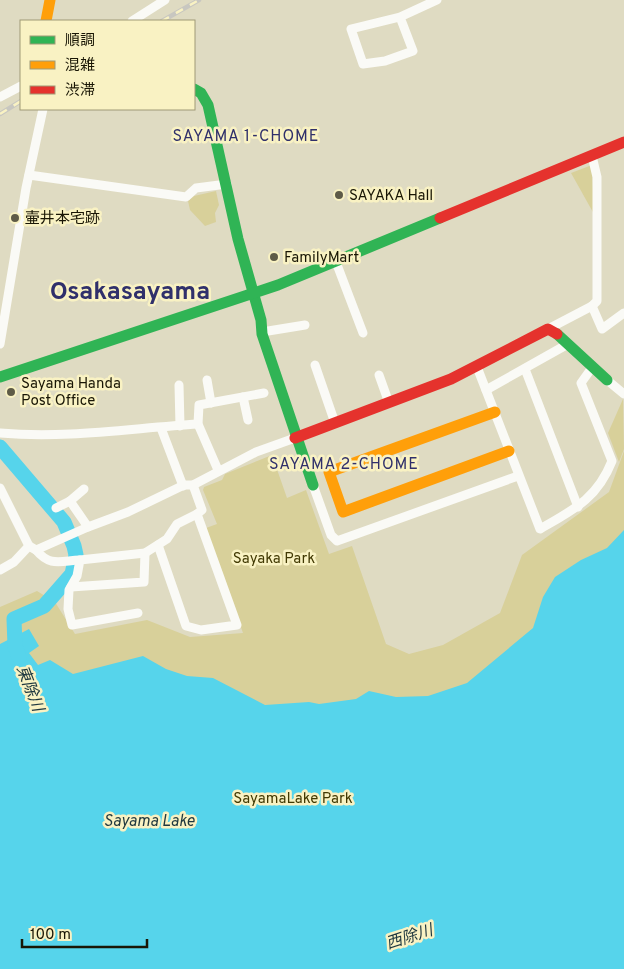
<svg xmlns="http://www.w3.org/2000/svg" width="624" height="969" viewBox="0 0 624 969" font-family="Overpass,'Noto Sans JP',sans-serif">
<rect width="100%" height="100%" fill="#dfdbc2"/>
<g fill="#d8d09a">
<polygon points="592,165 594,214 571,173"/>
<polygon points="216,191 219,205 215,213 216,222 205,226 190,210 188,201 194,196"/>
<polygon points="623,399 624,449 619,462 608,433"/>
<polygon points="624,451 624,969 0,969 0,607 37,591 55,602 75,634 147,620 190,637 243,633 206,528 217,524 203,490 204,487 222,480 225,474 272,455 287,498 306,490 329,554 352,546 386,644 409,654 443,645 500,613 522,555 609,492"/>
</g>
<polygon fill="#56d4eb" points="624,530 624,969 0,969 0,644 29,629 39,646 29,653 38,665 50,660 73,674 143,656 166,669 187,676 213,678 265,705 309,702 319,704 356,699 369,691 396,697 428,696 467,683 533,628 543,597 555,577 581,560 607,548"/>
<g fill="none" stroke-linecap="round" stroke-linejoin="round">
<polyline stroke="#56d4eb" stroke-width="15" points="0,447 64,522 74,546 76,555 72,574 44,606 14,619 15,646 19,657"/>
<g stroke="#fafaf6" stroke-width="9">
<polyline points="400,17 413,51 385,61 363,64 351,29 400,17 437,0"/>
<polyline points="132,21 165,0"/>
<polyline points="0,97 21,86"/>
<polyline points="29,175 186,197 196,188 227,184"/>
<polyline points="336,262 363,333"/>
<polyline points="592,306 597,301 597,177 592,156"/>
<polyline points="548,329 592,306 602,329 624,313"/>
<polyline points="262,332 305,325"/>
<polyline points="0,344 26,188 43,109"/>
<polyline points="315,365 335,423"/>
<path d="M 477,367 L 540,529 C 573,510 597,499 612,461 L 581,383 L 591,369"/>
<polyline points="525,369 578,507"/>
<polyline points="379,375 389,403"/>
<polyline points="207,380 211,403"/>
<polyline points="607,380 624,394"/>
<polyline points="179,385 180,426"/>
<polyline points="486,390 568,344"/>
<polyline points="243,397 248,420"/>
<polyline points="161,428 183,486"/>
<path d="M 0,433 C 67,439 132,428 198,424"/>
<polyline points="218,470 198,424 199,405 264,393"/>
<polyline points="313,485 331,535 337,541 518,476"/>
<polyline points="0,488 29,546"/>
<polyline points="70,501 88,527"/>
<polyline points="56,508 70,501 84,489"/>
<polyline points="158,545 186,626 201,630 237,625 197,514 202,510 193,485"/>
<polyline points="29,546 36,550 88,527 128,512 184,485 193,485 256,452 295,438"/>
<path d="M 36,550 C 50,567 60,561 80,560"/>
<polyline points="0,570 14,562 29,546"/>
<polyline points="71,587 144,582 145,553"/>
<polyline points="138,613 72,625 68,609 69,590 77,576 80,560 145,553 167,539 177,524 197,514"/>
</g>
<g stroke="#30b455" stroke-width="11">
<polyline points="194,89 201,93 208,105 238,239 261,320 262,334 313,485"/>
<polyline points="557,334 607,380"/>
<polyline points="0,377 278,285 440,218"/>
</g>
<g stroke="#ff9f0a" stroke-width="11">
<polyline points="46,21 50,0"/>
<polyline points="495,412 329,472 343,512 509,451"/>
</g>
<g stroke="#e5322d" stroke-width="11">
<polyline points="440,218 624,142"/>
<polyline points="295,438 451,379 548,329 557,334"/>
</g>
<g stroke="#c8c7c0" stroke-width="4.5">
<g id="rail">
<polyline points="162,21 199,0"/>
<polyline points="0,114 21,101"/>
</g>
</g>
<use href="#rail" stroke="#f9f2c3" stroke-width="2.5" stroke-dasharray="8" stroke-linecap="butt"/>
</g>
<g fill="#5e5b47" stroke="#f9f2c3" stroke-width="2">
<circle cx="339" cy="195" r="5"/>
<circle cx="15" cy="218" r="5"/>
<circle cx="274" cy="257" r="5"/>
<circle cx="11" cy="392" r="5"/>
</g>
<g text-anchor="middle" stroke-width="5" stroke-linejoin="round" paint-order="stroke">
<g font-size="15" fill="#191605" stroke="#f9f2c3" text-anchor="start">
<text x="349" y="200">SAYAKA Hall</text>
<text x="25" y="223">壷井本宅跡</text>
<text x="284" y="262">FamilyMart</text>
<text x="21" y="388">Sayama Handa<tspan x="21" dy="17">Post Office</tspan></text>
</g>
<g font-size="15" fill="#413903" stroke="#f9f2c3">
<text x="274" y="563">Sayaka Park</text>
<text x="293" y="803">SayamaLake Park</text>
</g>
<g font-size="16" letter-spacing="1" fill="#30306b" stroke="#f9f2c3">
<text x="246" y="141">SAYAMA 1-CHOME</text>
<text x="344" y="469">SAYAMA 2-CHOME</text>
</g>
<g font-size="16" font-style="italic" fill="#1e373f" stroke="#f9f2c3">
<text transform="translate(31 688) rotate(69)" y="6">東除川</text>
<text x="149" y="826">Sayama Lake</text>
<text transform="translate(409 936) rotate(-18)" y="6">西除川</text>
</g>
<g font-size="25" font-weight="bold" fill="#30306b" stroke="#f9f2c3">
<text x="130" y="299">Osakasayama</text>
</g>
</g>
<rect x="20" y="20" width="175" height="90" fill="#f9f2c3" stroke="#9f9a77"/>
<rect x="30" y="36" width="25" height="8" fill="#30b455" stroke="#9f9a77"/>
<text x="65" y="45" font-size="15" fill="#191605">順調</text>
<rect x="30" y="61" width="25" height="8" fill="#ff9f0a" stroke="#9f9a77"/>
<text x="65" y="70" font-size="15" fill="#191605">混雑</text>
<rect x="30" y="86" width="25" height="8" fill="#e5322d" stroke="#9f9a77"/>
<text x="65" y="95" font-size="15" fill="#191605">渋滞</text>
<path d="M22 939v8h125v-8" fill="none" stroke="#191605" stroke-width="2.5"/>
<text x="30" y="939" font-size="15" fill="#191605" stroke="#f9f2c3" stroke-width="4" paint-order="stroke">100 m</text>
</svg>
